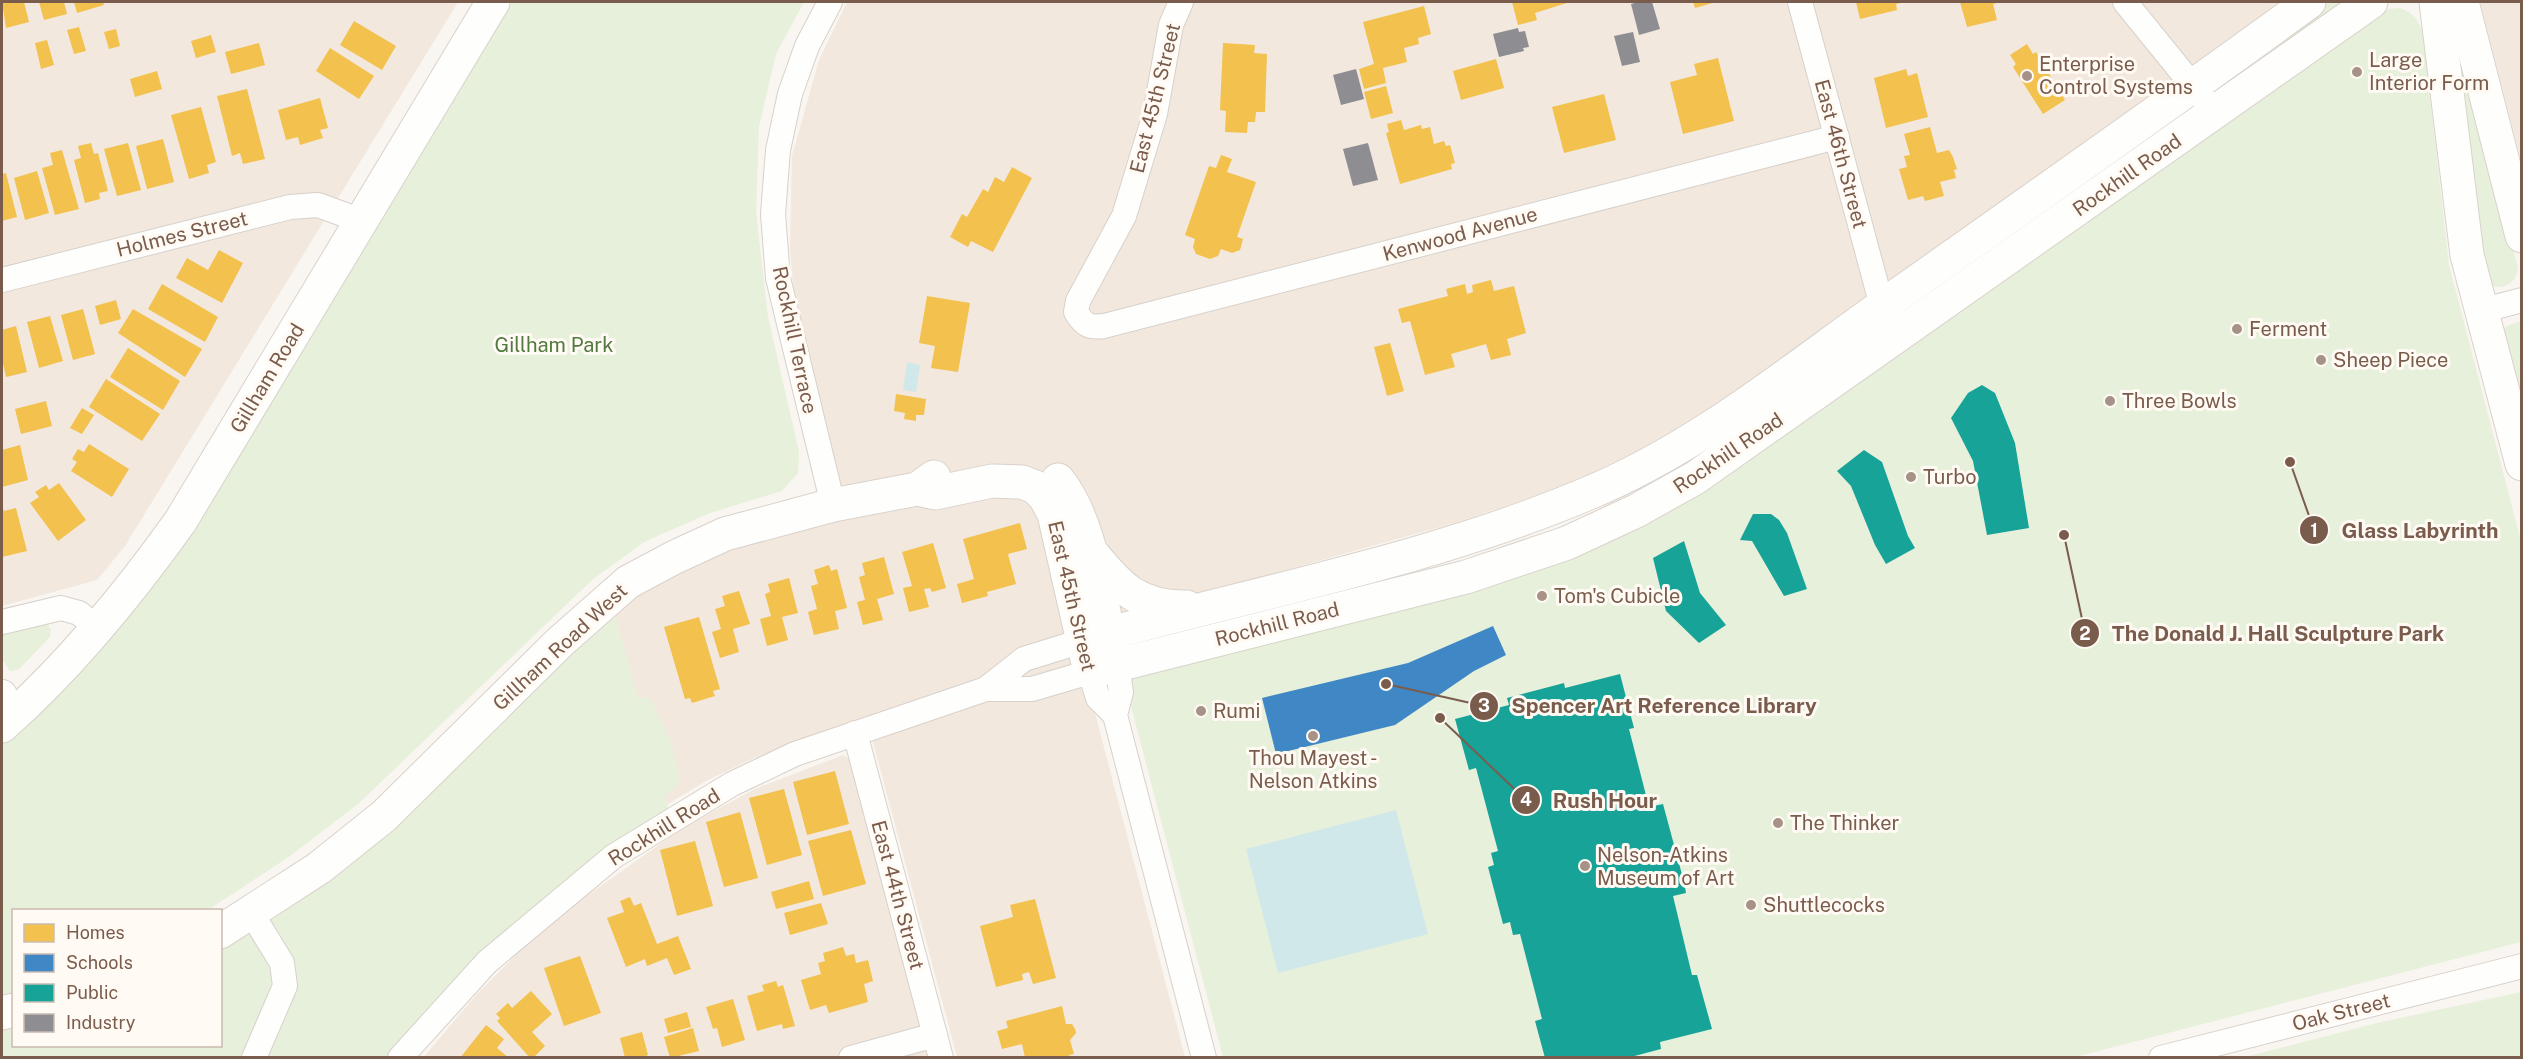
<svg xmlns="http://www.w3.org/2000/svg" width="2523" height="1059" viewBox="0 0 2523 1059" font-family="'Public Sans',sans-serif">
<rect width="100%" height="100%" fill="#f9f5f0"/>
<g fill="#f2e8de">
<polygon points="2,2 458,2 125,546 97,580 2,606"/>
<polygon points="847,2 2288,2 1847,313 1716,404 1644,448 1564,486 1455,523 1217,589 1118,619 1072,625 1185,1057 957,1057 866,716 754,758 706,781 661,808 610,616 628,601 669,576 738,545 849,518 794,298 790,247 792,156 819,60"/>
<polygon points="2480,2 2521,2 2521,160"/>
<polygon points="843,755 851,760 930,1057 423,1058 477,994 518,953 572,906 686,826 755,789"/>
</g>
<g fill="#e7f0db">
<path d="M 511,2 L 804,2 L 776,54 L 759,127 L 756,212 L 768,317 L 799,452 L 798,473 L 782,491 L 710,513 L 644,542 L 592,580 L 358,804 L 290,856 L 208,910 L 14,910 L 14,1046 L 220,1046 L 221,944 L 613,606 L 638,698 L 649,697 C 664,724 678,753 679,785 L 665,796 L 669,811 L 390,1057 L 2,1057 L 2,724 L 74,673 L 453,98 Z"/>
<polygon points="2328,2 2354,2 2249,76 2240,64"/>
<path d="M 2400,8 C 2414,13 2419,21 2423,34 L 2449,265 L 2521,541 L 2521,942 L 2075,1057 L 1223,1057 L 1127,691 L 1131,676 L 1545,561 L 2375,14 L 2389,9 Z"/>
<path d="M 2454,25 L 2518,268 C 2516,286 2498,293 2485,281 Z"/>
<polygon points="2517,322 2521,322 2521,426 2501,333 2507,326"/>
<polygon points="46,622 51,630 50,637 18,670 10,671 2,659 2,635 6,631"/>
<polygon points="2521,992 2521,1057 2245,1057 2377,1023"/>
</g>
<g fill="#d0e8ea">
<polygon points="907,362 920,365 916,392 903,390"/>
<polygon points="1396,810 1428,934 1278,973 1246,849"/>
</g>
<g fill="#f2c14e">
<polygon points="2,2 24,2 29,22 6,28"/>
<polygon points="39,2 64,2 67,14 44,20"/>
<polygon points="74,2 103,2 104,5 77,13"/>
<polygon points="1512,2 1570,2 1535,13 1537,20 1518,25"/>
<polygon points="1693,2 1716,2 1695,8"/>
<polygon points="1856,2 1905,2 1896,4 1897,10 1860,19"/>
<polygon points="1960,2 2001,2 1993,4 1997,20 1967,27"/>
<polygon points="1424,6 1431,34 1418,38 1419,44 1404,48 1407,62 1383,68 1386,83 1364,89 1359,69 1374,64 1363,22"/>
<polygon points="354,21 396,46 382,70 340,45"/>
<polygon points="79,27 86,51 74,54 67,30"/>
<polygon points="116,29 120,46 109,49 104,32"/>
<polygon points="211,35 216,52 196,58 191,41"/>
<polygon points="47,40 54,65 41,69 35,43"/>
<polygon points="259,43 265,65 231,74 225,52"/>
<polygon points="1223,43 1255,45 1254,53 1267,54 1265,112 1256,112 1255,122 1248,122 1247,133 1225,132 1226,111 1220,110"/>
<polygon points="2027,44 2033,54 2036,52 2065,100 2043,114 2013,67 2016,64 2010,55"/>
<polygon points="330,48 374,76 359,99 316,71"/>
<polygon points="1718,58 1734,121 1683,134 1670,82 1697,75 1694,64"/>
<polygon points="1496,59 1504,88 1461,100 1453,71"/>
<polygon points="1906,69 1908,76 1917,73 1928,117 1886,128 1874,78"/>
<polygon points="157,71 162,89 135,97 130,79"/>
<polygon points="1386,86 1393,113 1371,119 1364,92"/>
<polygon points="247,89 265,159 243,164 240,153 232,156 217,96"/>
<polygon points="1604,94 1616,140 1564,153 1552,107"/>
<polygon points="320,98 328,128 320,130 323,138 300,145 298,137 286,140 278,110"/>
<polygon points="201,107 216,162 207,165 209,173 189,179 171,115"/>
<polygon points="1401,120 1404,130 1421,125 1422,129 1430,127 1434,144 1444,141 1446,146 1450,145 1455,163 1451,164 1452,169 1400,184 1386,133 1389,132 1387,124"/>
<polygon points="1930,127 1937,153 1949,150 1953,157 1957,169 1954,170 1956,178 1940,182 1944,196 1925,201 1923,196 1908,200 1899,169 1907,167 1904,156 1910,155 1904,134"/>
<polygon points="163,139 174,182 147,189 136,146"/>
<polygon points="91,143 94,154 98,153 108,191 99,193 100,199 85,203 74,160 81,158 78,146"/>
<polygon points="128,143 141,190 117,196 104,149"/>
<polygon points="62,150 79,209 55,215 42,168 53,165 50,153"/>
<polygon points="1221,155 1232,159 1227,172 1256,182 1237,237 1243,239 1240,250 1232,253 1221,249 1218,256 1210,259 1196,254 1193,247 1195,239 1185,235 1209,166 1216,168"/>
<polygon points="1012,167 1032,178 993,252 971,241 968,247 950,237 962,214 967,217 983,189 988,192 995,177 1004,182"/>
<polygon points="37,171 49,213 25,220 14,178"/>
<polygon points="6,173 17,217 2,221 2,174"/>
<polygon points="219,250 243,263 222,303 176,278 187,258 208,270"/>
<polygon points="1491,280 1494,291 1514,286 1526,333 1507,339 1511,355 1491,360 1486,344 1451,354 1455,367 1425,375 1410,321 1402,323 1398,309 1448,296 1446,289 1465,284 1467,294 1473,292 1472,285"/>
<polygon points="162,284 218,317 205,342 148,309"/>
<polygon points="927,296 970,303 958,372 931,368 935,346 919,343"/>
<polygon points="116,300 121,319 100,325 95,306"/>
<polygon points="83,309 95,354 73,360 61,315"/>
<polygon points="133,309 202,349 185,377 118,333"/>
<polygon points="50,316 63,361 39,368 27,322"/>
<polygon points="16,326 27,372 6,377 2,359 2,330"/>
<polygon points="1390,343 1404,391 1387,396 1374,347"/>
<polygon points="128,348 180,381 163,410 110,377"/>
<polygon points="106,379 160,414 142,441 89,407"/>
<polygon points="896,394 926,399 924,415 916,415 916,421 904,419 905,413 894,411"/>
<polygon points="46,401 52,426 21,434 15,409"/>
<polygon points="82,408 94,415 82,434 70,428"/>
<polygon points="89,444 129,469 112,497 71,471 77,462 72,459 78,449 84,452"/>
<polygon points="20,445 28,480 2,487 2,450"/>
<polygon points="59,483 86,520 58,541 30,503 39,497 35,492 46,485 49,490"/>
<polygon points="2,506 4,511 16,508 27,551 2,557"/>
<polygon points="1020,523 1027,549 1008,554 1016,584 987,592 988,596 962,603 957,584 974,579 963,539"/>
<polygon points="933,543 946,588 932,592 930,588 924,589 929,607 909,612 903,588 912,586 902,552"/>
<polygon points="884,557 894,594 877,599 883,620 863,625 857,602 865,600 859,577 865,575 862,563"/>
<polygon points="829,565 831,571 837,569 847,608 835,611 839,629 814,635 808,612 817,609 811,586 818,584 814,570"/>
<polygon points="789,578 798,613 782,617 788,640 767,646 760,619 771,616 765,594 770,592 768,584"/>
<polygon points="739,591 750,624 733,629 739,652 720,658 712,632 721,629 715,609 725,606 722,596"/>
<polygon points="699,617 720,689 713,691 715,696 692,703 690,698 685,699 664,627"/>
<polygon points="835,771 849,824 807,835 793,782"/>
<polygon points="784,789 802,855 767,865 749,798"/>
<polygon points="740,812 758,878 724,887 706,822"/>
<polygon points="851,830 866,884 823,896 808,841"/>
<polygon points="695,841 713,906 677,916 660,850"/>
<polygon points="809,881 814,899 776,909 771,892"/>
<polygon points="630,897 634,906 641,903 657,944 678,936 691,969 674,975 667,958 647,966 645,959 626,967 607,918 624,912 620,901"/>
<polygon points="1035,899 1056,978 1033,984 1029,972 1022,974 1023,980 996,987 980,926 1013,917 1010,905"/>
<polygon points="821,903 828,924 790,935 784,913"/>
<polygon points="843,947 846,956 854,954 856,963 868,960 873,981 864,984 868,1002 829,1013 826,1005 810,1010 801,980 821,974 818,963 825,961 823,953"/>
<polygon points="580,956 601,1013 564,1026 544,968"/>
<polygon points="776,981 778,987 783,985 795,1026 783,1029 782,1024 757,1031 747,996 764,991 762,985"/>
<polygon points="531,991 552,1014 532,1032 545,1046 533,1058 530,1058 497,1021 500,1018 496,1014 508,1003 512,1008"/>
<polygon points="733,999 745,1040 722,1047 717,1028 713,1029 706,1007"/>
<polygon points="1062,1006 1066,1024 1072,1024 1075,1029 1076,1033 1070,1040 1074,1054 1069,1055 1070,1058 1025,1058 1022,1044 1002,1049 997,1031 1008,1028 1006,1021"/>
<polygon points="687,1012 691,1027 668,1033 664,1019"/>
<polygon points="486,1025 504,1039 497,1048 509,1058 460,1058"/>
<polygon points="693,1028 699,1051 670,1058 664,1037"/>
<polygon points="642,1032 648,1055 642,1058 625,1058 620,1038"/>
</g>
<polygon fill="#3f88c5" points="1493,626 1506,655 1474,671 1395,725 1276,754 1262,698 1408,663"/>
<g fill="#17a398">
<polygon points="1982,385 1995,393 2015,443 2029,528 1987,535 1973,461 1951,418 1968,393"/>
<polygon points="1864,450 1882,462 1908,536 1915,548 1886,564 1875,545 1851,486 1837,471"/>
<polygon points="1753,514 1771,514 1779,520 1787,533 1807,589 1784,596 1752,541 1740,540"/>
<polygon points="1684,541 1700,593 1726,625 1699,643 1666,611 1653,558"/>
<polygon points="1620,674 1634,728 1629,729 1649,807 1663,804 1684,882 1686,893 1673,896 1692,975 1697,975 1712,1029 1660,1042 1661,1049 1627,1058 1545,1058 1535,1021 1542,1019 1520,934 1513,935 1510,922 1503,924 1488,867 1494,865 1491,853 1498,851 1476,768 1469,770 1455,719 1509,705 1507,698 1564,683 1565,688"/>
</g>
<g fill="#8d8d92">
<polygon points="1639,2 1652,2 1660,29 1639,35 1631,4"/>
<polygon points="1518,28 1519,32 1525,31 1529,47 1523,48 1524,51 1499,57 1493,34"/>
<polygon points="1633,32 1640,62 1622,66 1614,36"/>
<polygon points="1356,69 1364,99 1341,105 1333,75"/>
<polygon points="1368,143 1378,180 1353,186 1343,149"/>
</g>
<g fill="none" stroke-linecap="round" stroke-linejoin="round">
<g stroke="#d7d1cb" stroke-width="26">
<g id="minor">
<polyline points="830,2 807,46 790,94 778,150 773,214 778,278 833,505"/>
<path d="M 1181,2 L 1171,25 L 1155,114 L 1124,216 L 1078,301 L 1076,312 C 1084,325 1089,328 1104,326 L 1837,137"/>
<polyline points="1800,2 1882,306 1891,319"/>
<polyline points="2125,2 2215,113"/>
<polyline points="2,280 290,207 318,205 362,221"/>
<polyline points="2480,311 2522,300"/>
<polyline points="2,622 61,608 79,613 98,629"/>
<polyline points="1117,665 1121,692 1115,715 1204,1058"/>
<polyline points="986,689 1024,659 1082,641"/>
<polyline points="855,733 941,1058"/>
<polyline points="252,914 282,963 285,986 254,1058"/>
<polyline points="400,1058 487,962 614,856 732,784 795,754 986,689 1032,689 1090,672 1098,698 1115,715"/>
<polyline points="851,1058 935,1035"/>
<polyline points="2161,1058 2522,966"/>
</g>
</g>
<g stroke="#d7d1cb" stroke-width="32">
<polyline id="tertiary" points="2,695 11,719"/>
</g>
<g stroke="#d9d2cb" stroke-width="35">
<g id="secondary">
<polyline points="2436,2 2467,255 2522,464"/>
<polyline points="2462,2 2522,236"/>
<path d="M 1058,480 C 1093,523 1099,601 1114,655"/>
<polyline points="917,489 935,493 992,481 1022,482 1035,487 1045,497 1054,514 1090,672 1466,577 1567,543 1636,511 1695,478 2371,2"/>
<path d="M 1091,552 C 1120,588 1139,608 1187,607"/>
<path d="M 1082,641 C 1251,593 1426,562 1589,493 C 1697,448 1789,372 1885,304 C 2027,204 2169,104 2309,2"/>
<path d="M 2,726 C 70,666 127,596 180,522 L 493,2"/>
<polyline points="220,932 319,868 384,816 560,642 628,582 675,557 725,534 833,505 917,489 934,477"/>
<polyline points="2,1013 14,1010"/>
</g>
</g>
<use href="#minor" stroke="#fefefd" stroke-width="24"/>
<use href="#tertiary" stroke="#fefefd" stroke-width="30"/>
<use href="#secondary" stroke="#fefefd" stroke-width="33"/>
</g>
<g fill="#a69286" stroke="#fffaf3" stroke-width="2">
<circle cx="2357" cy="72" r="6"/>
<circle cx="2027" cy="76" r="6"/>
<circle cx="2237" cy="329" r="6"/>
<circle cx="2321" cy="360" r="6"/>
<circle cx="2110" cy="401" r="6"/>
<circle cx="1911" cy="477" r="6"/>
<circle cx="1542" cy="596" r="6"/>
<circle cx="1201" cy="711" r="6"/>
<circle cx="1313" cy="736" r="6"/>
<circle cx="1778" cy="823" r="6"/>
<circle cx="1585" cy="866" r="6"/>
<circle cx="1751" cy="905" r="6"/>
</g>
<g text-anchor="middle" stroke-width="6" stroke-linejoin="round" paint-order="stroke">
<g font-size="20" fill="#7a5c4d" stroke="#fffaf3" text-anchor="start">
<text x="2369" y="67">Large<tspan x="2369" dy="23">Interior Form</tspan></text>
<text x="2039" y="71">Enterprise<tspan x="2039" dy="23">Control Systems</tspan></text>
<text x="2249" y="336">Ferment</text>
<text x="2333" y="367">Sheep Piece</text>
<text x="2122" y="408">Three Bowls</text>
<text x="1923" y="484">Turbo</text>
<text x="1554" y="603">Tom's Cubicle</text>
<text x="1213" y="718">Rumi</text>
<text x="1313" y="765" text-anchor="middle">Thou Mayest -<tspan x="1313" dy="23">Nelson Atkins</tspan></text>
<text x="1790" y="830">The Thinker</text>
<text x="1597" y="862">Nelson-Atkins<tspan x="1597" dy="23">Museum of Art</tspan></text>
<text x="1763" y="912">Shuttlecocks</text>
</g>
<g font-size="20" fill="#7a5c4d" stroke="#fffaf3">
<text transform="translate(1155 98) rotate(-76)" y="7">East 45th Street</text>
<text transform="translate(1841 154) rotate(75)" y="7">East 46th Street</text>
<text transform="translate(2127 175) rotate(-35)" y="7">Rockhill Road</text>
<text transform="translate(182 234) rotate(-14)" y="7">Holmes Street</text>
<text transform="translate(1460 234) rotate(-15)" y="7">Kenwood Avenue</text>
<text transform="translate(795 340) rotate(78)" y="7">Rockhill Terrace</text>
<text transform="translate(267 378) rotate(-59)" y="7">Gillham Road</text>
<text transform="translate(1728 453) rotate(-34)" y="7">Rockhill Road</text>
<text transform="translate(1072 596) rotate(77)" y="7">East 45th Street</text>
<text transform="translate(1277 624) rotate(-14)" y="7">Rockhill Road</text>
<text transform="translate(560 647) rotate(-43)" y="7">Gillham Road West</text>
<text transform="translate(664 827) rotate(-32)" y="7">Rockhill Road</text>
<text transform="translate(898 895) rotate(75)" y="7">East 44th Street</text>
<text transform="translate(2341 1012) rotate(-14)" y="7">Oak Street</text>
</g>
<g font-size="20" fill="#537a41" stroke="#fffaf3">
<text x="554" y="352">Gillham Park</text>
</g>
</g>
<path fill="none" stroke="#7a5c4d" stroke-width="2" d="M2290 462L2314 530M2064 535L2085 633M1386 684L1484 706M1440 718L1526 800"/>
<g fill="#7a5c4d" stroke="#fffaf3" stroke-width="2">
<circle cx="2290" cy="462" r="6"/>
<circle cx="2064" cy="535" r="6"/>
<circle cx="1386" cy="684" r="6"/>
<circle cx="1440" cy="718" r="6"/>
<circle cx="2314" cy="530" r="15"/>
<circle cx="2085" cy="633" r="15"/>
<circle cx="1484" cy="706" r="15"/>
<circle cx="1526" cy="800" r="15"/>
</g>
<g font-size="18" text-anchor="middle" font-weight="bold" fill="#fff">
<text x="2314" y="537">1</text>
<text x="2085" y="640">2</text>
<text x="1484" y="712">3</text>
<text x="1526" y="806">4</text>
</g>
<g font-size="21" text-anchor="middle" font-weight="bold" fill="#7a5c4d" stroke="#fffaf3" stroke-width="6" stroke-linejoin="round" paint-order="stroke">
<text x="2420" y="538">Glass Labyrinth</text>
<text x="2278" y="641">The Donald J. Hall Sculpture Park</text>
<text x="1664" y="713">Spencer Art Reference Library</text>
<text x="1605" y="808">Rush Hour</text>
</g>
<rect width="2523" height="1059" fill="none" stroke="#7a5c4d" stroke-width="6"/>
<rect x="12" y="909" width="210" height="138" fill="#fffaf3" stroke="#cabbb1" stroke-width="1.5"/>
<rect x="24" y="924" width="30" height="18" fill="#f2c14e" stroke="#cabbb1" stroke-width="1.5"/>
<text x="66" y="939" font-size="18" fill="#7a5c4d">Homes</text>
<rect x="24" y="954" width="30" height="18" fill="#3f88c5" stroke="#cabbb1" stroke-width="1.5"/>
<text x="66" y="969" font-size="18" fill="#7a5c4d">Schools</text>
<rect x="24" y="984" width="30" height="18" fill="#17a398" stroke="#cabbb1" stroke-width="1.5"/>
<text x="66" y="999" font-size="18" fill="#7a5c4d">Public</text>
<rect x="24" y="1014" width="30" height="18" fill="#8d8d92" stroke="#cabbb1" stroke-width="1.5"/>
<text x="66" y="1029" font-size="18" fill="#7a5c4d">Industry</text>
</svg>
